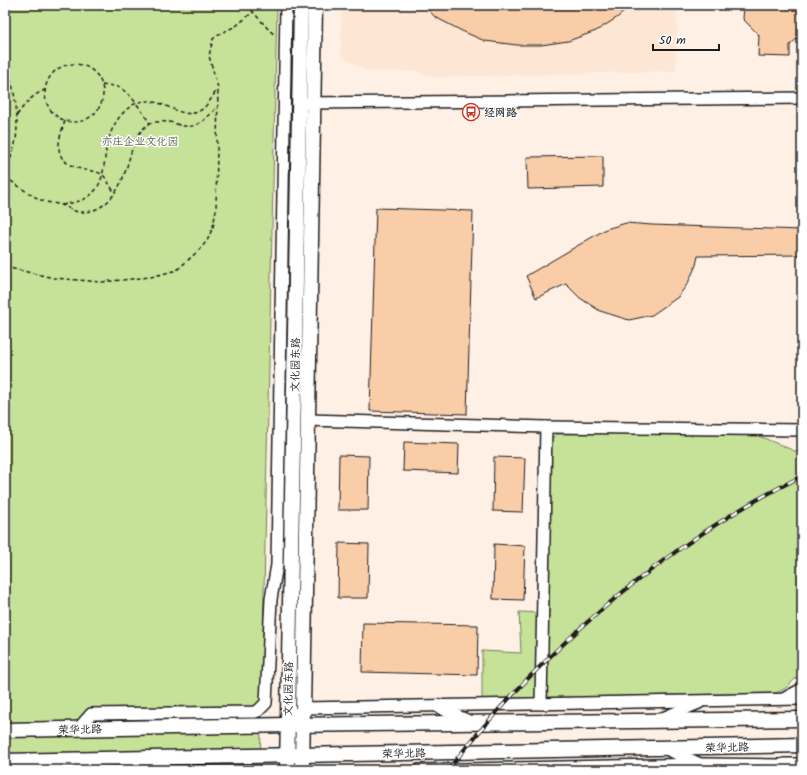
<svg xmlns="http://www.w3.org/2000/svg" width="807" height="775" viewBox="0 0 807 775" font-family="Kalam,'LXGW WenKai TC',sans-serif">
<rect width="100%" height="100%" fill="#fef0e5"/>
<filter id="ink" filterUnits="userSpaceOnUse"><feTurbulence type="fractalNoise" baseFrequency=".025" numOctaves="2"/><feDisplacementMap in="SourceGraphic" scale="8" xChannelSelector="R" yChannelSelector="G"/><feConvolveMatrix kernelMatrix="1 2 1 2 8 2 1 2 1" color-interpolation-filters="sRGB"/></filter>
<g filter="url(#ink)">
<polygon fill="#fde6d3" points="342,5 677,5 676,71 433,77 415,71 367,71 341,56"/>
<g fill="#c6e198" stroke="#717e5a">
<polygon points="5,5 277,5 260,770 5,770"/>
<polygon points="747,431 802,454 802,672 786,688 776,693 482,699 482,651 521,653 519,612 549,613 550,441 556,434"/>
</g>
<g fill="#facda9" stroke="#1c1c1c">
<polygon points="424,5 631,5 618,17 596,31 568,41 541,45 517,45 485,41 462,31 435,17"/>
<polygon points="744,5 802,5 802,34 790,45 790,57 758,56 759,35 743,19"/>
<polygon points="603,156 603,187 528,189 527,157"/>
<polygon points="376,208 473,211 467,414 370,411"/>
<polygon points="626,223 652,225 802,230 802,255 698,256 696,265 688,283 678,297 652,315 629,320 600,311 580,298 566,284 536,298 526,276 606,229"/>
<polygon points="404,442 459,444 458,473 403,471"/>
<polygon points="339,455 369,456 368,510 338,510"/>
<polygon points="494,457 525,458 523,512 493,511"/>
<polygon points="339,543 369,544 368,598 338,598"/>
<polygon points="494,544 525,546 523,600 493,599"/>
<polygon points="363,623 478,625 477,675 362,672"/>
</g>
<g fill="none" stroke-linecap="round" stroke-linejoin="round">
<g stroke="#1c1c1c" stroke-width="14">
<g id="minor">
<polyline points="307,103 802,98"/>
<polyline points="308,420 546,427 802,430"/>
<polyline points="785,698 802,689"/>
<polyline points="541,704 546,427"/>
<polyline points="438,707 471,722"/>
<polyline points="660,719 699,703"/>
<polyline points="287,725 303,708 802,699"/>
<polyline points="78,729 91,714 255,712 258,711 266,703 271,599 277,565 286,5"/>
<polyline points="666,749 698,763"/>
<polyline points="784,764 802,764"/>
<polyline points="419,770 703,764 784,765 793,770"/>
</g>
</g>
<g stroke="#1c1c1c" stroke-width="17">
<g id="major">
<polyline points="5,730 287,725 802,719"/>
<polyline points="5,761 802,745"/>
<polyline points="287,770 301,5"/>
<polyline points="302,770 315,5"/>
</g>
</g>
<g stroke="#1c1c1c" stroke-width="1.5" stroke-dasharray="4 3" stroke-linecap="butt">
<polyline points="247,5 269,30 275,35"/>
<circle cx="74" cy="93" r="29"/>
<path d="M 5,66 C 15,84 19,118 16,139 C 14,151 9,163 5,174"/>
<path d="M 102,85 C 106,86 111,85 115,86 C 131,91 141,111 150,123"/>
<path d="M 17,115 C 25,104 32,95 45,90"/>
<path d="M 65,121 C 56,146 53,163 85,170 C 90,171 98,171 103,175 C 107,179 111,188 115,193"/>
<path d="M 5,177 C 17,185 29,194 41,200 C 47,203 55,203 62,205 C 67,207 73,211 78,212 C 102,214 117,195 124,175 C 131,158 132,135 149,124 C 152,122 155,122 158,122 C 166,121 171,122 179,125 C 197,130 205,120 217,107"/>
<path d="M 62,205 C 71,203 80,202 88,197 C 106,185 103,163 107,145 C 110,132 116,119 126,110 C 154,85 175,121 197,112 C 206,109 212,97 217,90"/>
<polyline points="5,267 54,278 102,282 151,277 177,270 197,252 207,241 213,227 216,210 218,88 209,56 213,39 219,34 236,26 253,12"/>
</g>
<use href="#minor" stroke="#fff" stroke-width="11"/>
<use href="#major" stroke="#fff" stroke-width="14"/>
<g stroke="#1c1c1c" stroke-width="4">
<path id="rail" d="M 448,770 C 541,651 666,543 802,476"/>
</g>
<use href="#rail" stroke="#fff" stroke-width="2.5" stroke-dasharray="8" stroke-linecap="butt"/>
</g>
</g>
<defs>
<g id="bus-ring" transform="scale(0.9)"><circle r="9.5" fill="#fff" stroke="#c8321e" stroke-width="1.5"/><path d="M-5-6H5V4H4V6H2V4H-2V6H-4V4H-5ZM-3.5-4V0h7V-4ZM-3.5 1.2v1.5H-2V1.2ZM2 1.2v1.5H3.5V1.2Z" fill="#c8321e"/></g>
</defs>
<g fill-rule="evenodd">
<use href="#bus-ring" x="471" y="112"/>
</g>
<g text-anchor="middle" stroke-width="3" stroke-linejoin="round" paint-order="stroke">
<g font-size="11" font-weight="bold" fill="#1c1c1c" stroke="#fff" text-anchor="start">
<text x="484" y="116">经网路</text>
</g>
<g font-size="11" fill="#586147" stroke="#fff">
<text x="140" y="145">亦庄企业文化园</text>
</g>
<g font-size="11" fill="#1c1c1c" stroke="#fff">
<text transform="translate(295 365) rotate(-89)" y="4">文化园东路</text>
<text transform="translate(288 689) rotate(-89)" y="4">文化园东路</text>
<text transform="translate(80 729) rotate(-1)" y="4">荣华北路</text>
<text transform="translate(727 747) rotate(-1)" y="4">荣华北路</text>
<text transform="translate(404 753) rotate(-1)" y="4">荣华北路</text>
</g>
</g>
<rect width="807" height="775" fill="none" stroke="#fff" stroke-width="20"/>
<rect x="10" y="10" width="787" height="755" fill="none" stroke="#1c1c1c" stroke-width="1.5" filter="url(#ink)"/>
<path d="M653 44v6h66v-6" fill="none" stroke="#1c1c1c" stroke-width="2"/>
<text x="659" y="44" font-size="12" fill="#1c1c1c" stroke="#ffffff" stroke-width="3" paint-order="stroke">50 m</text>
</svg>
